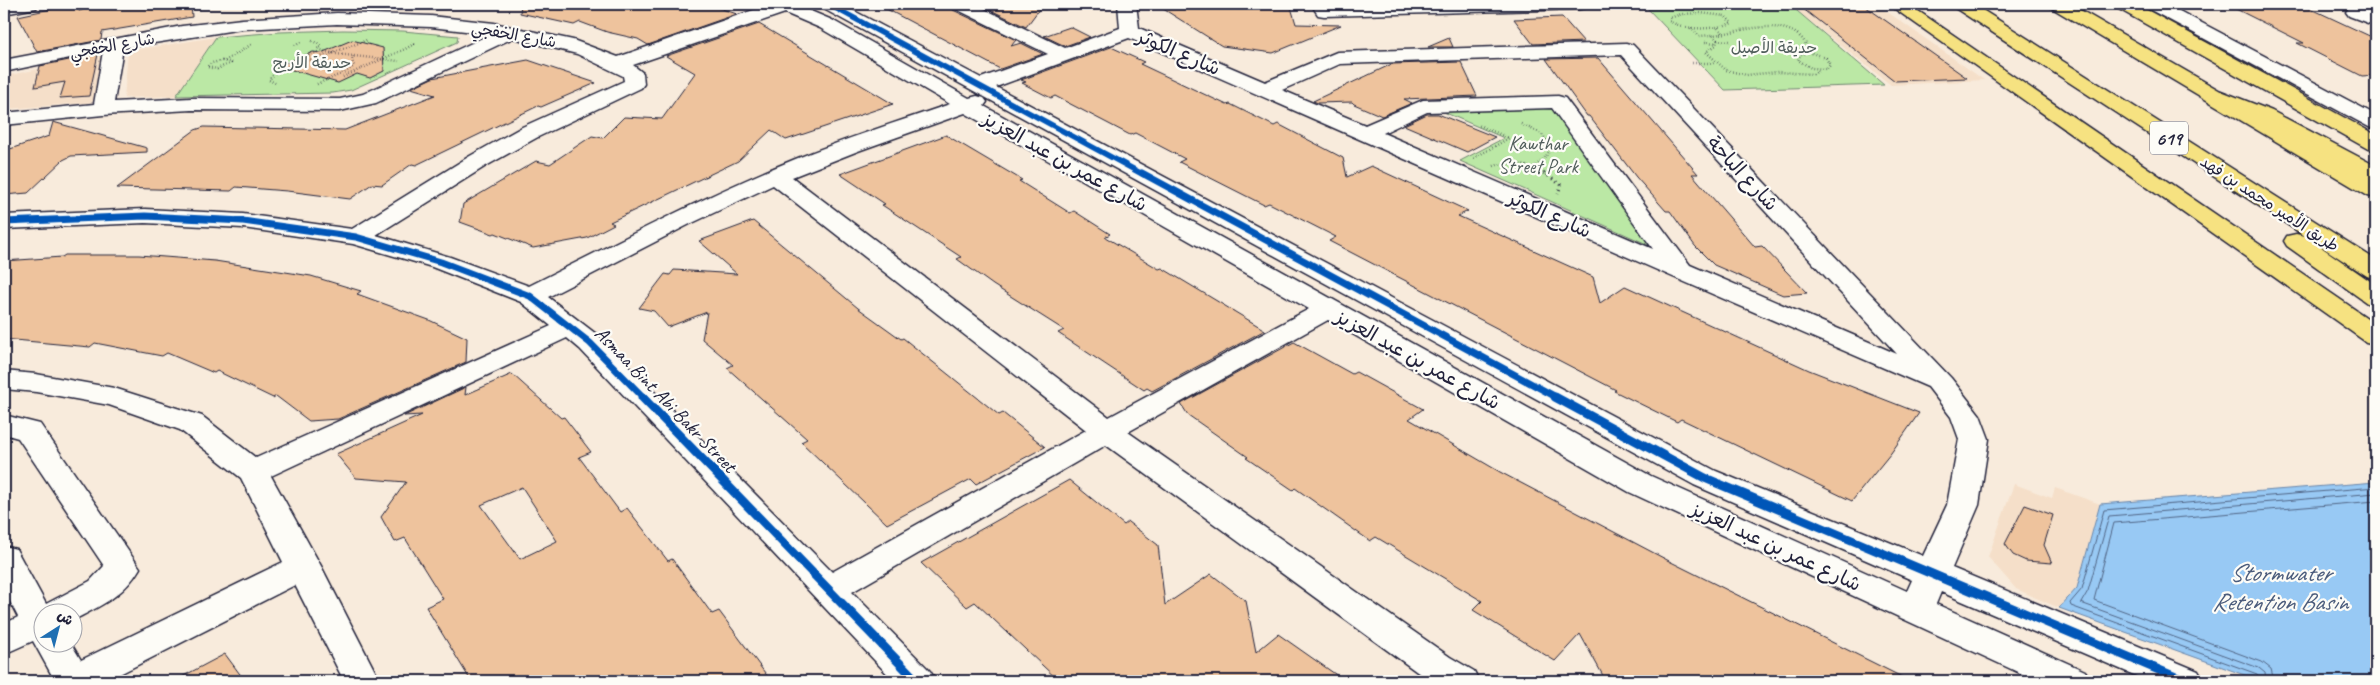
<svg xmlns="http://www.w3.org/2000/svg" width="2380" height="685" viewBox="0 0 2380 685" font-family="Caveat,'Playpen Sans Arabic',sans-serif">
<rect width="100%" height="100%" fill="#f8ebdc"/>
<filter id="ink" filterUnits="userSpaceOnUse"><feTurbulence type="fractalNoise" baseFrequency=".02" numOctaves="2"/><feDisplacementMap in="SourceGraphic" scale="10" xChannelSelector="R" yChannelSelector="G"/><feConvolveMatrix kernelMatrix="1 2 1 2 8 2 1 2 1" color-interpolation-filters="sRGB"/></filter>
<g filter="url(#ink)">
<g fill="#f5dfc9">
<polygon points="1788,4 1876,4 1984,80 1891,85"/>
<polygon points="216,37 176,96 124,98 128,51"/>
<polygon points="102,56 97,102 8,109 10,75"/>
<polygon points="2014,484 2052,498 2055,488 2100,504 2077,588 2059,608 2016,589 1988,557"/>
</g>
<g fill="#bbe8a5" stroke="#6e8570">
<polygon points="1790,5 1884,85 1725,90 1648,9"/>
<polygon points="343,30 403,31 458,36 457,42 351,90 333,93 176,96 216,37 280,32"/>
<polygon points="1551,108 1658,249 1460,161 1504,138 1439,110"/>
</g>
<polygon fill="#98c9f4" stroke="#6986aa" points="2376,482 2376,681 2261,681 2059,608 2077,588 2100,504"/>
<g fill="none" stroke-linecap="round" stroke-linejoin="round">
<g stroke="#516585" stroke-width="1">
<polyline points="2261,681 2257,674 2071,606 2070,603 2082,589 2104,510 2376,487"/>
<polyline points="2267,681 2265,673 2259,668 2081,603 2088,591 2109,516 2376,493"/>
<polyline points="2274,681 2271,669 2262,662 2094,600 2114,523 2376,501"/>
</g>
</g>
<g fill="#eec39d" stroke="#22223b" fill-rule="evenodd">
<polygon points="74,4 79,11 100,4 191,4 192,17 102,32 101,40 37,52 18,16"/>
<polygon points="521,4 707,4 737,14 648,45 638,39 607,32 580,22 574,25 520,13"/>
<polygon points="877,4 949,4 953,10 1016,40 1011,46 1021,43 1043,54 1000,69"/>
<polygon points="978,4 1043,4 1026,27"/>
<polygon points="1290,4 1296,24 1341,25 1273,53 1222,46 1157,5"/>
<polygon points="1797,4 1862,4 1967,78 1895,81"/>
<polygon points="2226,4 2301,4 2376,39 2376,75 2362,76 2297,43 2304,43"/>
<polygon points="1562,17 1584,42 1533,44 1514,19"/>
<polygon points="759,24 893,104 786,140 771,130 738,161 610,222 614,224 587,238 533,248 495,233 493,234 460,222 463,204 536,161 550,164 592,136 603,138 624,117 662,119 695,73 666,56"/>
<polygon points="1070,27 1090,37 1065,46 1044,36"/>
<polygon points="1449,38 1453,47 1428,47"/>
<polygon points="352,40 383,48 384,71 370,78 357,74 338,83 278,66 313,52 321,53"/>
<polygon points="1111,47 1144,62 1140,64 1227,105 1230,104 1274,126 1278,124 1343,158 1347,177 1371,166 1468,211 1458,216 1593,277 1600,303 1625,286 1809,370 1919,413 1891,453 1852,501 1681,419 1677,422 1614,391 1616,390 1329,241 1336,237 1269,203 1264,205 1179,162 1185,159 1135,133 1130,135 1055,96 1051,98 1022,83 1026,82 1021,80"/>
<polygon points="98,54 89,96 60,98 65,82 35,87 40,66"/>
<polygon points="1598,58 1698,174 1692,174 1755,247 1762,246 1807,293 1783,295 1714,265 1695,246 1670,211 1666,211 1636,177 1589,116 1587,116 1546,59"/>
<polygon points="528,60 596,83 541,107 538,106 416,165 412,164 382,185 372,184 350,199 287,191 236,187 231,191 117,188 195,130 204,127 345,130 435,95 411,88 432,78"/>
<polygon points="1461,62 1477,96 1404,99 1412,103 1382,116 1354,104 1352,102 1318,103 1313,101 1392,64"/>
<polygon points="1427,114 1438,114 1495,137 1467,152 1404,125"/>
<polygon points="53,122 147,148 147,152 71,156 63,160 28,193 4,195 4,151 49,136"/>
<polygon points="946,135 1022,180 1019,181 1070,213 1074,211 1110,234 1105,237 1159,269 1162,268 1265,330 1152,391 1147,388 1144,390 1058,333 1064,330 993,285 957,259 961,257 882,205 885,204 840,174"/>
<polygon points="753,221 858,308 901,339 903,338 999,415 1003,413 1045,447 976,484 971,479 887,524 801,442 807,439 727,368 733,365 702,339 707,312 668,327 654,311 639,308 665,274 670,275 674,270 737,274 699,241"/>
<polygon points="65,255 139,255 215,261 311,276 361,291 357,294 429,320 467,338 466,362 338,419 309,421 276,396 273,398 217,371 214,373 167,353 162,356 95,343 90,347 4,339 4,261 62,257"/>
<polygon points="1294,342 1352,374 1356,372 1423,409 1409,419 1500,472 1671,562 1910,681 1606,681 1580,634 1555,661 1473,610 1482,601 1376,537 1370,541 1295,488 1293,490 1246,458 1248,457 1188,415 1181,404"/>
<path d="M 512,374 L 561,418 L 564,417 L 591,452 L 579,457 L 620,512 L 627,508 L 668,561 L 672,559 L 712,614 L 719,611 L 771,681 L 471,681 L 426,607 L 443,599 L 405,538 L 395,542 L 381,517 L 406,482 L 356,478 L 336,454 L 422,415 L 404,416 L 466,387 L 465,395 ZM 522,487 L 557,541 L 520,559 L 481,505 Z"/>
<polygon points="1069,480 1124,525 1128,522 1158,545 1165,605 1211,574 1246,601 1256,652 1278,634 1345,681 1059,681 975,602 967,607 921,563"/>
<polygon points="2025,505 2053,515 2044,545 2052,563 2026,561 2013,555 2005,544"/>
<polygon points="225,654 245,681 174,681"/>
</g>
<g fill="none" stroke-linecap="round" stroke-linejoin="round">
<g stroke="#22223b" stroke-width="3">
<g id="minor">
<polygon points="4,4 39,4 36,8 4,14"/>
<path d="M 771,4 L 794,4 L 832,20 L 969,98 L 977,96 L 984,98 L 987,102 L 984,106 L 1651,476 L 1907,591 L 1912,580 L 1694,485 L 822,8 L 819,4 L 841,4 L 981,78 L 1048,54 L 954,8 L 951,4 L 974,4 L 1065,48 L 1120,28 L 1118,4 L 1136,4 L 1139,28 L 1265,82 L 1337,52 L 1626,43 L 1633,45 L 1951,378 L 1980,415 L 1989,439 L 1979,505 L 1952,568 L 2198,671 L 2204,681 L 2148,681 L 1941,592 L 1936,604 L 2085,671 L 2091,681 L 2037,681 L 1629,492 L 1328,320 L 1128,432 L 1450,657 L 1474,671 L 1479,681 L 1431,681 L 1424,677 L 1106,445 L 852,592 L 930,671 L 936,681 L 894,681 L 580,349 L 567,338 L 271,476 L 321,566 L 380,681 L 344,681 L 295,585 L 106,681 L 55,681 L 33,641 L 4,654 L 4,624 L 18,617 L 4,590 L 4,546 L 16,549 L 46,604 L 90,581 L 104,566 L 18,438 L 4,434 L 4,415 L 40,424 L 140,568 C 124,596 100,606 72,621 L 72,612 L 42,612 L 42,642 L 70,642 L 81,660 L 283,562 L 241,478 L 180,430 L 109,405 L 36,392 L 4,389 L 4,371 L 36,374 L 114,388 L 202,416 L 256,458 L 551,326 L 521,302 L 432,267 L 353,244 L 243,228 L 145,223 L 4,229 L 4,215 L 145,209 L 243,214 L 352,229 L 470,156 L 522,127 L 624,81 L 623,76 L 577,54 L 513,38 L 376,103 L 340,111 L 191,110 L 103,115 L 4,125 L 4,113 L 94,104 L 103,51 L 4,72 L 4,60 L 182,26 L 242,19 L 337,13 L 431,16 L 494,23 L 573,40 L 618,57 ZM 785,13 L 820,28 L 950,104 C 897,122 844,139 793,160 C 702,197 616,243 529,286 L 450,257 L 376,235 L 486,166 L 538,137 L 641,88 L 644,84 L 643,73 L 633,65 ZM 337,24 L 431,27 L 491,34 L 363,94 L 340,99 L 191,98 L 114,102 L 123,48 L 242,29 ZM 1129,38 L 1673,277 L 1928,387 L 1951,417 L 1959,439 L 1947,505 L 1923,556 L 1716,471 L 996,87 ZM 1621,55 L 1897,354 L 1690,265 L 1565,98 L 1558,96 L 1423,100 L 1365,125 L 1282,90 L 1340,64 ZM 1552,108 L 1653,249 L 1383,133 L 1427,112 ZM 965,113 L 1309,309 L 1109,417 L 792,177 L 858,151 ZM 773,185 L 1086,430 L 832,572 L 600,337 L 548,297 L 690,224 Z"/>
<polygon points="1311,4 1330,5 1588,4 1585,8 1579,9 1324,16 1318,15"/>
<polygon points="2144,4 2166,4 2376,115 2376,129 2369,127 2147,8"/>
<polygon points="2376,6 2376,26 2349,16 2346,12 2349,8"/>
</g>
</g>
<g stroke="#22223b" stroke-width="3">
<g id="major">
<polygon points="1888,4 1908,4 2376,324 2376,344 2366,342"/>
<polygon points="2114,4 2136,4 2376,135 2376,150 2368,149 2117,8"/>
<polygon points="2221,91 2272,111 2376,166 2376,182 2368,180 2258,119 2214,101 2211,97 2214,93"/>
</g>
</g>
<g stroke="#22223b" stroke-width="3">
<g id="highway">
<polygon points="1952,4 1973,4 2376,260 2376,279 2367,276 2305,236 2376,285 2376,305 2367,303 2287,246 2284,241 2287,236 2296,234 2305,236 1955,8"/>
<polygon points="2049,4 2070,4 2376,181 2376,198 2368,196 2052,8"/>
</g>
</g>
<g stroke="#22223b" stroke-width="2.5" stroke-dasharray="0.5 2.5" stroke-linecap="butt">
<path d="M 1700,13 L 1725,16 L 1732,23 C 1712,30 1687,31 1669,21 L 1669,18 L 1682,14 Z"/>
<polyline points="1691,28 1699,36 1713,35"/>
<polyline points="1718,28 1724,34"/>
<polyline points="1717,40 1730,41"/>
<polyline points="312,41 320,44 321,47 317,49 336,54 399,61"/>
<polyline points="1705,42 1717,43"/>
<polyline points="295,46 302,41"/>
<path d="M 1809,52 C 1797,11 1741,32 1713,35 L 1717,40 L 1716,45 L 1706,52 L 1726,70 L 1746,75 L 1778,72 L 1813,74 L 1820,70"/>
<polygon points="1809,52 1826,58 1830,65 1827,69 1811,68 1798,60 1801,54"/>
<polyline points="332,53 367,40"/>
<polygon points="222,61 231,63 217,69 207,67 211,63"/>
<polyline points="225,61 252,44"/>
<polyline points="295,61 320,51"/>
<polyline points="1692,63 1715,63"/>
<polyline points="343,77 407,48 414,44 412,40"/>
<polyline points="275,83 269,80 275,73 290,65 334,53"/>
<polyline points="317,84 346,72 354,66 352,60 354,56"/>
<polyline points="1521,124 1542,134 1551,148 1544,159 1533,168"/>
<polyline points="1474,158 1509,138 1478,125"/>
<path d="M 1494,166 C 1513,160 1529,165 1546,175"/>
</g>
<polyline stroke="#22223b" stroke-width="3" stroke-dasharray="1 4" stroke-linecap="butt" points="1544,173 1561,185 1558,194"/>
<use href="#minor" fill="#fdfcf7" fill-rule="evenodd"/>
<use href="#major" fill="#f6e281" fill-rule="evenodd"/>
<use href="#highway" fill="#f6e281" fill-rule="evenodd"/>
<g stroke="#fdfcf7" stroke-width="8">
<polyline id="cycleway-far2" points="828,4 1144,175"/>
</g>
<g stroke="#fdfcf7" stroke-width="10">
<g id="cycleway-far1">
<polyline points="1142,173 1558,398"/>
<polyline points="4,222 145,216 243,221 356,237 441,262 530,296 590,343 644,398"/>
</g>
</g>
<g stroke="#fdfcf7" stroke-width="12">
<g id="cycleway">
<polyline points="642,397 917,681"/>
<polyline points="1555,397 1705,478 2185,681"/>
</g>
</g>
<use href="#cycleway-far2" stroke="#0057b8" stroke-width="5.5"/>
<use href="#cycleway-far1" stroke="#0057b8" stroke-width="7"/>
<use href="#cycleway" stroke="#0057b8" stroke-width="9"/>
</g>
</g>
<g text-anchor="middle" stroke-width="4.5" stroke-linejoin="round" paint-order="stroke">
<g font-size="16" fill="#22223b" stroke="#fdfcf7">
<text transform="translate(514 34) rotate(10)" y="6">شارع الخفجي</text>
<text transform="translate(112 45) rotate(-10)" y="6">شارع الخفجي</text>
<text transform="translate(2270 203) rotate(33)" y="6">طريق الأمير محمد بن فهد</text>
</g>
<g font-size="16" fill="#505d5b" stroke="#fdfcf7">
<text x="1774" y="53">حديقة الأصيل</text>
<text x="312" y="68">حديقة الأريج</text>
</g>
<rect fill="#fdfcf7" stroke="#646373" stroke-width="1" x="2150" y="121.5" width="38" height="33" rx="4"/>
<g font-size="19" font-weight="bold" fill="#22223b">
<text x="2169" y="145">619</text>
</g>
<g font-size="20" fill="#22223b" stroke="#fdfcf7">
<text transform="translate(1179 52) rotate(23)" y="7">شارع الكوثر</text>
<text transform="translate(1065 161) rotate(29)" y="7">شارع عمر بن عبد العزيز</text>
<text transform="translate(1743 173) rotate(47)" y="7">شارع الباحة</text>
<text transform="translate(1550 214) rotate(24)" y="7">شارع الكوثر</text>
<text transform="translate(1418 359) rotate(29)" y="7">شارع عمر بن عبد العزيز</text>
<text transform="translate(666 399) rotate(46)" y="7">Asmaa Bint Abi Bakr Street</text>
<text transform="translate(1776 546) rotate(25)" y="7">شارع عمر بن عبد العزيز</text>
</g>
<g font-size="20" fill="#505d5b" stroke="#fdfcf7">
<text x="1538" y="150">Kawthar<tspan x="1538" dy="23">Street Park</tspan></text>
</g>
<g font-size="25" font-style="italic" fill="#4b5c7c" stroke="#fdfcf7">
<text x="2280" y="581">Stormwater<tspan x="2280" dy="29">Retention Basin</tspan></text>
</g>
</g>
<rect width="2380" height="685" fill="none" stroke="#fdfcf7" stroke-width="20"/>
<rect x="10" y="10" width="2360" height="665" fill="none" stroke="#22223b" stroke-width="2" filter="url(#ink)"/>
<g transform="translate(58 628) rotate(36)"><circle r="24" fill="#fdfcf7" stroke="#a5a5ac"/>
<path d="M0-4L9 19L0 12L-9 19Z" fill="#1f6fb2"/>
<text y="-8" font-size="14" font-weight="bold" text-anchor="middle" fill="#22223b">ش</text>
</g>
</svg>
